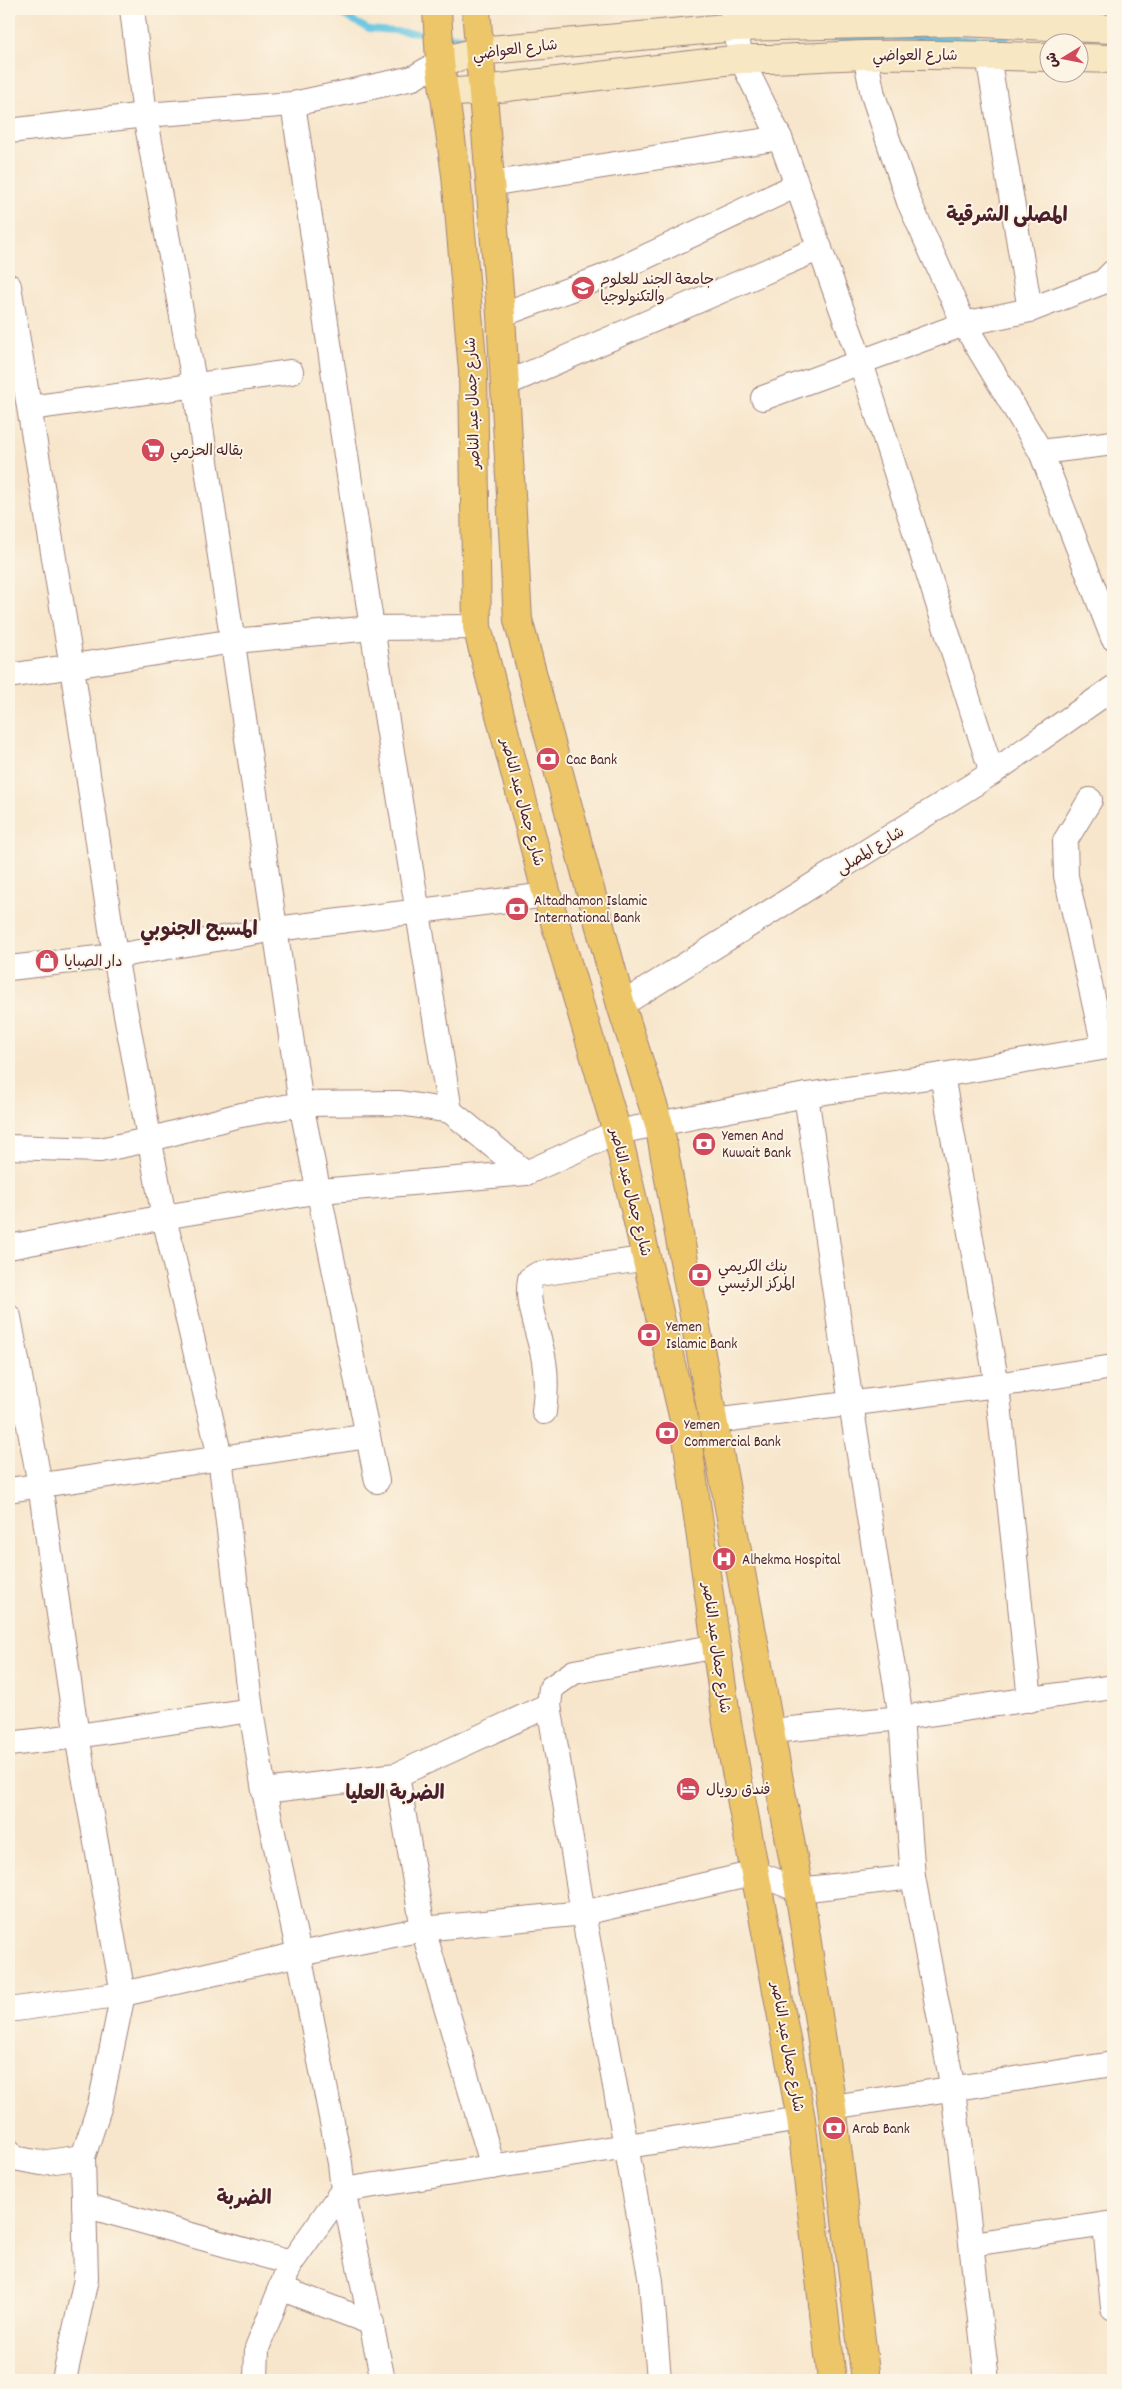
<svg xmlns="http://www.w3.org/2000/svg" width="1122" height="2389" viewBox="0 0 1122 2389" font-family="Dekko,'Playpen Sans Arabic',sans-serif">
<rect width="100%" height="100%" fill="#fcf5e5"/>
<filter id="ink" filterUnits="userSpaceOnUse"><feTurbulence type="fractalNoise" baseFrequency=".02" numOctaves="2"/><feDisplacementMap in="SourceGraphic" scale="10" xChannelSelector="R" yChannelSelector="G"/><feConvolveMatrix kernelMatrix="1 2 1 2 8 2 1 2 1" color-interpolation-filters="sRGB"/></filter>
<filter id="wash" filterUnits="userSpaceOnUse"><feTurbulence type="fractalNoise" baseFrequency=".0096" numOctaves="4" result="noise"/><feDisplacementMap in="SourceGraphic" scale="20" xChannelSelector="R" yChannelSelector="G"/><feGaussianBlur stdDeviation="1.12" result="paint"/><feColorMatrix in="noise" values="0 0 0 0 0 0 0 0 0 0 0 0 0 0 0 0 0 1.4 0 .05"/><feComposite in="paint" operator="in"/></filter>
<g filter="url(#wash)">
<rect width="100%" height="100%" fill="#f7e6cc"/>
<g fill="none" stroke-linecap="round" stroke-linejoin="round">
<g stroke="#64c4e2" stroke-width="6">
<polyline points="330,9 369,29 433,34"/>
<polyline points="445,35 473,39"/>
<polyline points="832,39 1007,38"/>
</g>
</g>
</g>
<g filter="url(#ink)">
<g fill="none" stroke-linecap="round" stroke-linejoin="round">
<g stroke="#a0827c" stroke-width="26">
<g id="minor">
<polyline points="132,9 145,115 195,387 301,1104 377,1481"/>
<polyline points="732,9 741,59 780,138 861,363 992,773"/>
<polyline points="865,55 873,95 909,202 964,324 1041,452 1113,638"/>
<polyline points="988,56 1030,310"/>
<polyline points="293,104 372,628 450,1111"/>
<polyline points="9,131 145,115 293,104 413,78 440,62"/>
<polyline points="489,184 780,138"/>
<polyline points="9,286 72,667 115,956 164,1217 220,1457 251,1710 264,1791 299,1954 340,2163 343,2190 383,2380"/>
<polyline points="501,315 603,277 797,185"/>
<polyline points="503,385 820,248"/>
<polyline points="763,398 964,324 1030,310 1103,282 1113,272"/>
<polyline points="30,408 291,372"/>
<polyline points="1041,452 1113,443"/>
<polyline points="9,676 234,641 372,628 477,627"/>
<polyline points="1090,800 1065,841 1066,876 1104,1047"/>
<polyline points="9,968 115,956 276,929 547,895"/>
<polyline points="621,1005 992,773 1113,688"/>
<polyline points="942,1075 997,1385 1030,1700"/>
<polyline points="806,1095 851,1404 901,1718 913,1877 953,2089 987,2380"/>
<polyline points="9,1147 100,1150 148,1140 236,1116 301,1104 400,1103 450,1111 526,1173"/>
<polyline points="9,1247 164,1217 320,1191 526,1173 617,1132 806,1095 942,1075 1113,1046"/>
<polyline points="9,1317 40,1485 77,1736 123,1994 100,2105 83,2157 86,2279 64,2380"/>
<path d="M 544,1412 C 546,1395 547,1378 544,1361 C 540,1334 525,1306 530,1279 L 538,1274 L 648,1258"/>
<polyline points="714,1421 997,1385 1113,1367"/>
<polyline points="9,1490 368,1436"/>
<polyline points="771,1731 901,1718 1113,1687"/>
<polyline points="9,1744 77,1736 251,1710"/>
<polyline points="397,1775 423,1929 493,2167"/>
<polyline points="264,1791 397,1775 549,1705"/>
<polyline points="9,2010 123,1994 299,1954 423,1929 583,1913 756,1873 799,1890 913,1877"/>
<polyline points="832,2107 1113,2064"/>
<polyline points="9,2151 14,2158 41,2163 83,2157"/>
<polyline points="84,2205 291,2263"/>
<polyline points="1105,2225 1113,2308"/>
<polyline points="972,2244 1113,2223"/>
<polyline points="280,2288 372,2323"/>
<polyline points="256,2380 257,2348 291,2263 343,2190 801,2119"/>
<polyline points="659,2380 651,2281 583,1913 549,1705 551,1688 574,1672 718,1646"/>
</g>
</g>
<g stroke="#a0827c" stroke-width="30">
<g id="secondary">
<polyline points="1080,58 1113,59"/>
<polyline points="440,62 479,51 736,27 961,22 1113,29"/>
<path d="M 445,93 L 483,90 L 741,59 C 783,60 825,56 867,55 C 928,54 988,56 1050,57"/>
</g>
</g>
<g stroke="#a0827c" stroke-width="30">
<g id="primary">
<polyline points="437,9 440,62 456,175 473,371 477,627 547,895 617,1132 685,1424 727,1723 801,2119 832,2380"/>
<polyline points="476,9 501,315 518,620 621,1005 659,1124 799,1890 832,2107 866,2380"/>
</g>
</g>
<use href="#minor" stroke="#fff" stroke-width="24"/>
<use href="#secondary" stroke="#f7e8c3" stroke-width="28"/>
<use href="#primary" stroke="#ecc669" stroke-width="28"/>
</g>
</g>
<defs>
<g id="university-disc" transform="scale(1.25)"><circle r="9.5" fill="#d1495b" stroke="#fcf5e5"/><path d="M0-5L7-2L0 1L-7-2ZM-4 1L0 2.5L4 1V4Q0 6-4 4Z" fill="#fff"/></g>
<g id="supermarket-disc" transform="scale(1.25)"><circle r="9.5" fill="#d1495b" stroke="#fcf5e5"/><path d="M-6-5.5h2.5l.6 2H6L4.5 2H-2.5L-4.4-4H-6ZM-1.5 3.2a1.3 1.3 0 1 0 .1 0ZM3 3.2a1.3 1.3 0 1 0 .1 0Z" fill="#fff"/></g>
<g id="bank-disc" transform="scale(1.25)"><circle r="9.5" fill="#d1495b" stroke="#fcf5e5"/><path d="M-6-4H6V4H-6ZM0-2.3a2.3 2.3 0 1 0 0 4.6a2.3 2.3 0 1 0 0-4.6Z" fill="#fff"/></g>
<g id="shop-disc" transform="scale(1.25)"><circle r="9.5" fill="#d1495b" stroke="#fcf5e5"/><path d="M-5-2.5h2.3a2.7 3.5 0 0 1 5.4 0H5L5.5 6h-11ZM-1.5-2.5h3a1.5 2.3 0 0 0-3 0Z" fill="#fff"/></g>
<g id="hospital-disc" transform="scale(1.25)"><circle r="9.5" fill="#d1495b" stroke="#fcf5e5"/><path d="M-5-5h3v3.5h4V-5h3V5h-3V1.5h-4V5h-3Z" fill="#fff"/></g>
<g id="hotel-disc" transform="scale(1.25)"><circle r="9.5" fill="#d1495b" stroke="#fcf5e5"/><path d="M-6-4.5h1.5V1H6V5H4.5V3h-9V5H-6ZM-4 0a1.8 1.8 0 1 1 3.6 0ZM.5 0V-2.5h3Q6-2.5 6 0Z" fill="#fff"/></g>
</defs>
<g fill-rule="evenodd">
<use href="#university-disc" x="583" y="288"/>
<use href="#supermarket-disc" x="153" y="450"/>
<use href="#bank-disc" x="548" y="759"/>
<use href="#bank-disc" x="517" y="909"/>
<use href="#shop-disc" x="47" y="961"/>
<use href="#bank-disc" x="704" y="1144"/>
<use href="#bank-disc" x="700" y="1275"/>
<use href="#bank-disc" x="649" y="1335"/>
<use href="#bank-disc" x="667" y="1433"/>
<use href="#hospital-disc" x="724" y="1559"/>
<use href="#hotel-disc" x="688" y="1789"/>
<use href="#bank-disc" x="834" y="2128"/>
</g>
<g text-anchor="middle" stroke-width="4" stroke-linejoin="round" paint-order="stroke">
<g font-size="15" fill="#4a1f2b" stroke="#fcf5e5">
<text transform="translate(515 49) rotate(-7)" y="5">شارع العواضي</text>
<text x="915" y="60">شارع العواضي</text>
<text transform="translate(472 403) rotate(-92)" y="5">شارع جمال عبد الناصر</text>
<text transform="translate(523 802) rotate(75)" y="5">شارع جمال عبد الناصر</text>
<text transform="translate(870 850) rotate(-32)" y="5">شارع المصلى</text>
<text transform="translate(631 1192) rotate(76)" y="5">شارع جمال عبد الناصر</text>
<text transform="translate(717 1648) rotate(82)" y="5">شارع جمال عبد الناصر</text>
<text transform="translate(788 2047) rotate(80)" y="5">شارع جمال عبد الناصر</text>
</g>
<g font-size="15" fill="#4a1f2b" stroke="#fcf5e5" text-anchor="start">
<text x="600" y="284">جامعة الجند للعلوم<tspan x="600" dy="17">والتكنولوجيا</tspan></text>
<text x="170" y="455">بقاله الحزمي</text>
<text x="566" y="764">Cac Bank</text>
<text x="534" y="905">Altadhamon Islamic<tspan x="534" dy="17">International Bank</tspan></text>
<text x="64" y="966">دار الصبايا</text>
<text x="722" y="1140">Yemen And<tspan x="722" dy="17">Kuwait Bank</tspan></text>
<text x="718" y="1271">بنك الكريمي<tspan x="718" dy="17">المركز الرئيسي</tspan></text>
<text x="666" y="1331">Yemen<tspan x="666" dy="17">Islamic Bank</tspan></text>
<text x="684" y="1429">Yemen<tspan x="684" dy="17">Commercial Bank</tspan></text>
<text x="742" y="1564">Alhekma Hospital</text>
<text x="706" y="1794">فندق رويال</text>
<text x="852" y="2133">Arab Bank</text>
</g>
<g font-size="20" font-weight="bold" fill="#4a1f2b" stroke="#fcf5e5">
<text x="1007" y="221">المصلى الشرقية</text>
<text x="199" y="935">المسبح الجنوبي</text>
<text x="395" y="1799">الضربة العليا</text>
<text x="244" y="2204">الضربة</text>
</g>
</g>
<rect width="1122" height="2389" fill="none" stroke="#fcf5e5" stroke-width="30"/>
<g transform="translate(1064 58) rotate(260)"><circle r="24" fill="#fcf5e5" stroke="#b59f9b"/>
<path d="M0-4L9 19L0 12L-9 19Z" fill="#d1495b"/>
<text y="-8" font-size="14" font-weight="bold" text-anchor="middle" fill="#4a1f2b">ش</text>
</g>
</svg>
